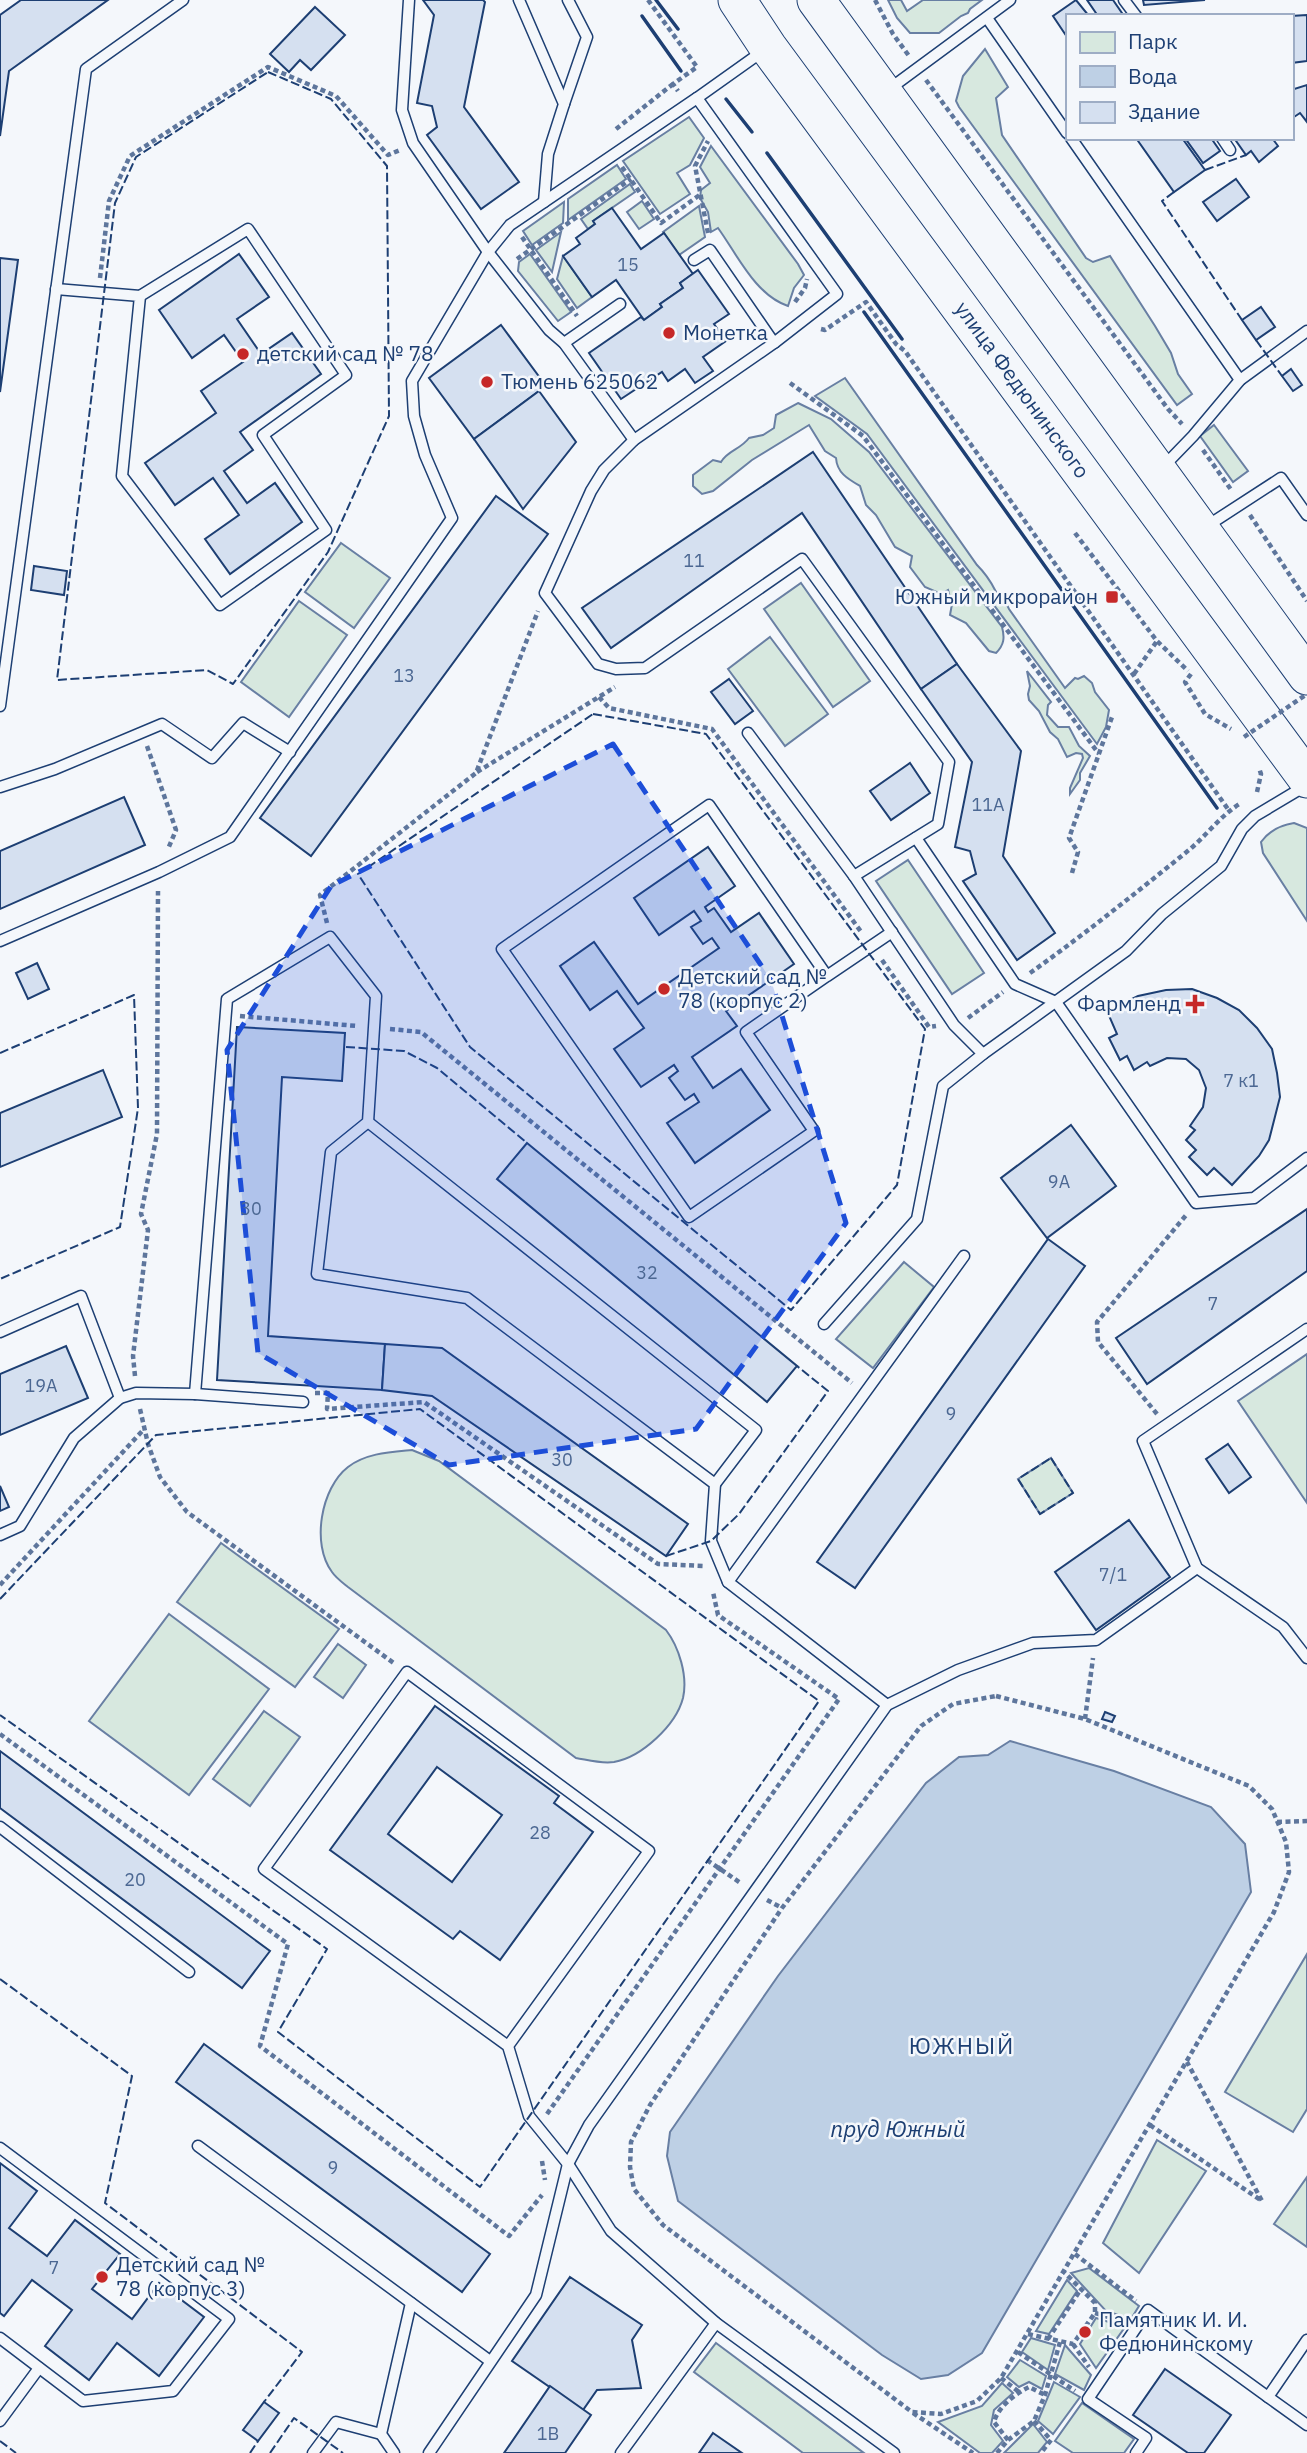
<svg xmlns="http://www.w3.org/2000/svg" width="1307" height="2453" viewBox="0 0 1307 2453" font-family="'IBM Plex Sans',sans-serif">
<rect width="100%" height="100%" fill="#f4f7fb"/>
<g fill="#d7e8df" stroke="#687fa3" stroke-width="2">
<polygon points="888,0 901,0 907,11 923,0 982,0 970,9 968,13 961,16 939,33 910,33 897,18"/>
<polygon points="985,49 1008,87 996,98 1002,135 1086,258 1093,262 1110,256 1155,326 1171,353 1178,374 1192,394 1177,405 959,107 956,101 963,76"/>
<polygon points="689,117 704,138 690,165 677,173 690,194 660,214 623,161"/>
<path d="M 711,146 L 798,264 L 804,275 L 794,288 L 788,306 C 755,295 737,254 718,228 L 711,232 L 708,212 L 700,198 L 701,190 L 710,183 L 700,167 Z"/>
<polygon points="617,165 626,179 568,220 568,199"/>
<polygon points="630,184 635,192 593,221 595,224 588,229 581,219"/>
<polygon points="642,201 654,219 639,229 627,212"/>
<polygon points="564,202 563,223 532,245 523,231"/>
<polygon points="699,206 705,237 679,255 663,232"/>
<polygon points="561,232 552,272 536,250"/>
<polygon points="530,254 571,312 558,321 518,271 519,262"/>
<polygon points="563,256 592,297 577,308 557,279"/>
<path d="M 845,378 L 977,565 C 985,573 990,580 995,590 C 999,598 1006,601 1009,609 L 1065,688 L 1075,678 L 1078,679 L 1084,676 L 1092,683 L 1095,692 L 1109,710 L 1106,727 L 1097,744 L 867,434 L 815,396 Z"/>
<path d="M 798,403 L 831,419 L 869,452 L 1002,627 C 1005,638 1004,645 996,653 L 989,651 L 966,623 L 950,615 L 952,604 L 948,590 L 941,594 L 925,587 L 910,567 L 912,556 L 895,547 L 876,515 L 866,505 L 860,486 C 848,479 837,473 836,458 L 825,451 L 809,425 L 752,460 L 713,491 L 702,494 L 693,486 L 693,475 L 713,460 L 721,462 C 728,450 740,450 749,438 L 763,435 L 774,428 L 776,415 Z"/>
<polygon points="1214,425 1248,471 1233,482 1200,436"/>
<polygon points="341,543 390,578 354,628 305,592"/>
<polygon points="801,583 870,681 833,707 764,609"/>
<polygon points="299,601 347,635 289,717 241,682"/>
<polygon points="770,637 828,714 785,746 728,669"/>
<polygon points="1027,671 1051,702 1048,705 1047,715 1058,727 1069,727 1079,746 1090,756 1080,773 1080,780 1070,794 1070,788 1083,758 1082,754 1076,753 1067,757 1058,739 1050,732 1039,711 1029,700 1028,694 1030,686"/>
<path d="M 1294,823 L 1307,828 L 1307,921 L 1263,853 L 1261,842 C 1269,831 1281,825 1294,823 Z"/>
<polygon points="908,860 984,973 952,994 876,881"/>
<polygon points="904,1262 934,1287 873,1368 836,1339"/>
<polygon points="1307,1354 1307,1503 1238,1401"/>
<path d="M 412,1450 L 439,1461 L 666,1630 C 679,1647 688,1676 683,1698 C 676,1725 642,1757 614,1762 C 601,1764 588,1760 576,1758 L 348,1587 C 343,1583 336,1578 332,1572 C 311,1544 321,1488 348,1467 C 366,1453 391,1452 412,1450 Z"/>
<polygon points="1051,1458 1073,1493 1040,1514 1018,1479"/>
<polygon points="221,1543 339,1629 295,1687 177,1602"/>
<polygon points="169,1614 269,1689 189,1795 89,1721"/>
<polygon points="338,1644 366,1665 343,1698 314,1677"/>
<polygon points="264,1711 300,1737 250,1806 213,1779"/>
<polygon points="1307,1954 1307,2109 1293,2132 1225,2092"/>
<polygon points="1157,2140 1206,2171 1139,2273 1103,2243"/>
<polygon points="1307,2177 1307,2247 1274,2224"/>
<polygon points="1089,2268 1139,2306 1131,2319 1106,2311 1071,2273"/>
<polygon points="1067,2280 1077,2291 1049,2334 1036,2331"/>
<polygon points="1096,2318 1125,2327 1096,2368 1080,2344"/>
<polygon points="1031,2338 1055,2345 1048,2370 1022,2352"/>
<polygon points="716,2343 864,2453 803,2453 694,2372"/>
<polygon points="1065,2345 1091,2375 1084,2390 1055,2374"/>
<polygon points="1020,2360 1046,2376 1042,2389 1029,2382 1019,2387 1007,2377"/>
<polygon points="1054,2382 1080,2397 1053,2434 1038,2421"/>
<polygon points="1002,2383 1013,2393 994,2410 991,2425 1003,2441 992,2453 980,2453 938,2422 982,2406"/>
<polygon points="1082,2403 1134,2439 1124,2453 1073,2453 1055,2441"/>
<polygon points="1033,2424 1047,2442 1038,2453 1004,2453"/>
</g>
<polygon fill="#bed0e5" stroke="#687fa3" stroke-width="2" points="1010,1741 1114,1771 1211,1807 1245,1844 1251,1892 982,2353 948,2375 921,2379 882,2355 678,2201 667,2156 670,2132 778,1976 926,1783 959,1757 988,1755"/>
<g fill="#d5e0f0" stroke="#1d3f73" stroke-width="2" fill-rule="evenodd">
<polygon points="21,0 108,0 9,71 0,136 0,15"/>
<polygon points="423,0 483,0 485,2 464,107 519,182 481,209 427,135 437,127 432,106 417,103 434,15"/>
<polygon points="1076,0 1089,16 1067,16 1067,37 1053,16"/>
<polygon points="1087,0 1113,0 1124,16 1098,16"/>
<polygon points="1143,0 1205,0 1144,5"/>
<polygon points="315,7 345,35 311,70 300,60 289,72 270,54"/>
<polygon points="1307,15 1307,61 1291,63 1291,16"/>
<polygon points="1307,85 1307,122 1300,113 1291,119 1291,90"/>
<polygon points="1136,138 1182,138 1205,170 1174,192"/>
<polygon points="1185,138 1211,138 1220,151 1203,163"/>
<polygon points="1234,138 1272,138 1278,146 1259,162 1251,151 1246,155"/>
<polygon points="1236,179 1249,197 1217,221 1203,202"/>
<polygon points="612,208 641,249 664,233 693,274 680,283 683,288 660,304 662,307 644,320 616,280 592,297 563,256 580,244 576,238 595,224 593,221"/>
<polygon points="239,254 269,297 237,319 261,354 292,333 321,374 240,432 253,450 224,471 247,503 275,483 302,522 230,574 205,539 239,515 213,478 175,505 145,463 216,413 201,391 243,362 224,335 192,358 159,310"/>
<polygon points="0,258 18,260 0,392"/>
<polygon points="698,270 729,314 714,324 726,341 703,357 713,371 695,383 685,369 668,381 662,372 621,399 589,353 641,317 644,320 662,307 660,304 683,288 680,283"/>
<polygon points="1261,307 1275,327 1256,340 1242,320"/>
<polygon points="501,325 546,386 474,439 429,378"/>
<polygon points="1291,369 1302,385 1293,391 1282,376"/>
<polygon points="539,391 576,442 523,509 474,439"/>
<polygon points="813,452 957,664 921,689 802,513 611,648 582,608"/>
<polygon points="496,496 548,534 311,856 260,818"/>
<polygon points="34,566 67,571 64,595 31,590"/>
<polygon points="957,664 1021,751 1003,856 1055,933 1017,960 963,881 976,874 970,851 955,847 972,762 921,689"/>
<polygon points="729,679 753,711 735,724 711,692"/>
<polygon points="910,763 930,793 891,820 870,791"/>
<polygon points="124,797 145,845 0,909 0,851"/>
<polygon points="708,847 735,886 705,907 708,912 714,908 731,932 759,913 794,964 726,1011 737,1026 692,1057 713,1088 741,1069 770,1110 695,1163 667,1123 699,1102 694,1094 685,1100 669,1078 678,1071 674,1065 641,1087 614,1049 644,1028 617,991 590,1010 560,966 594,942 638,1004 719,948 712,938 703,944 691,927 701,921 694,911 659,935 634,898"/>
<polygon points="37,963 49,989 28,999 16,973"/>
<polygon points="1192,989 1217,998 1239,1010 1257,1028 1272,1049 1277,1073 1280,1097 1269,1140 1259,1156 1232,1185 1214,1168 1207,1175 1189,1157 1196,1150 1186,1140 1195,1130 1190,1126 1203,1107 1206,1088 1199,1070 1186,1059 1167,1058 1150,1066 1147,1062 1134,1070 1127,1056 1120,1060 1109,1038 1117,1034 1107,1011 1138,996 1166,990"/>
<polygon points="237,1027 345,1033 342,1081 282,1077 268,1336 385,1344 382,1390 217,1380"/>
<polygon points="103,1070 122,1117 0,1167 0,1113"/>
<polygon points="1071,1125 1116,1186 1047,1238 1001,1178"/>
<polygon points="527,1143 797,1366 767,1402 497,1179"/>
<polygon points="1307,1209 1307,1271 1147,1384 1116,1338"/>
<polygon points="1048,1239 1085,1266 855,1588 817,1562"/>
<polygon points="385,1344 442,1348 688,1524 666,1556 432,1396 382,1390"/>
<polygon points="66,1346 88,1398 0,1435 0,1374"/>
<polygon points="1228,1444 1251,1477 1229,1493 1206,1459"/>
<polygon points="0,1486 9,1507 0,1511"/>
<polygon points="1129,1520 1170,1577 1096,1630 1055,1572"/>
<path d="M 435,1706 L 559,1796 L 554,1803 L 593,1832 L 500,1960 L 460,1931 L 453,1939 L 330,1850 ZM 437,1767 L 502,1815 L 452,1882 L 388,1834 Z"/>
<polygon points="1105,1712 1115,1716 1112,1722 1102,1719"/>
<polygon points="0,1751 270,1951 242,1988 0,1808"/>
<polygon points="204,2044 490,2254 462,2292 176,2082"/>
<polygon points="0,2163 37,2191 9,2228 47,2256 75,2220 120,2254 92,2289 132,2319 159,2283 204,2317 159,2376 117,2343 89,2380 45,2346 72,2310 32,2280 4,2316 0,2313"/>
<polygon points="570,2277 642,2325 632,2340 641,2388 597,2390 583,2410 512,2361"/>
<polygon points="1165,2369 1231,2415 1204,2453 1188,2453 1133,2415"/>
<polygon points="550,2386 591,2415 565,2453 504,2453"/>
<polygon points="264,2402 279,2413 258,2441 243,2430"/>
<polygon points="713,2433 742,2453 699,2453"/>
</g>
<g fill="none" stroke-linecap="round" stroke-linejoin="round">
<g stroke="#1d3f73" stroke-width="13">
<g id="service">
<polyline points="409,0 402,110 413,143 488,252 549,330 564,343 634,440"/>
<polyline points="519,0 564,104 548,154 544,202"/>
<polyline points="1124,0 1136,16"/>
<polyline points="987,18 1067,133"/>
<polyline points="763,51 697,98 837,294 774,343 634,440 604,470 591,491 545,593 598,664 616,669 645,668 802,559 949,762 938,824 854,876 954,1025 983,1054"/>
<polyline points="888,90 1010,0"/>
<polyline points="564,104 587,37 568,0"/>
<polyline points="1071,138 1240,380"/>
<polyline points="1222,138 1230,150"/>
<polyline points="694,260 710,250 774,343"/>
<polyline points="56,289 140,296 248,229 346,375 263,435 326,530 220,605 122,476 140,296"/>
<polyline points="564,343 620,304"/>
<polyline points="1163,467 1193,436 1240,380 1307,331"/>
<polyline points="1207,526 1281,478 1307,515"/>
<polyline points="0,706 86,69 183,0"/>
<polyline points="748,733 854,876"/>
<polyline points="0,787 55,769 162,724 212,758 243,723 290,752"/>
<polyline points="916,838 1015,984 1056,1002 1196,1203 1254,1198 1307,1158"/>
<polyline points="0,941 159,872 230,837 452,518 425,455 414,416 412,381 488,252 510,225 697,98"/>
<polyline points="827,976 746,1032 814,1131 689,1217 502,949 709,805 827,976 892,932"/>
<polyline points="368,1122 756,1430 715,1484"/>
<polyline points="824,1324 917,1219 943,1086 983,1054 1126,951 1162,914 1221,866 1242,829 1255,816 1305,786"/>
<polyline points="1307,1329 1143,1441 1197,1568 1283,1627 1307,1658"/>
<polyline points="0,1332 81,1296 120,1398"/>
<polyline points="195,1394 303,1402"/>
<polyline points="0,1535 20,1526 74,1438 120,1398 136,1393 195,1394 227,999 330,937 376,996 368,1122 331,1152 317,1274 467,1298 715,1484 711,1541 728,1582"/>
<polyline points="887,1705 728,1582 964,1256"/>
<polyline points="0,1827 189,1972"/>
<polyline points="508,2046 649,1851 407,1672 264,1869 508,2046 529,2116 568,2164 611,2231 716,2323 894,2453"/>
<polyline points="198,2146 490,2361"/>
<polyline points="0,2148 229,2319 173,2391 83,2401 0,2338"/>
<polyline points="1307,2340 1268,2397 1307,2425"/>
<polyline points="0,2421 39,2368"/>
<polyline points="313,2453 336,2422 381,2434"/>
<polyline points="394,2453 381,2434 411,2303"/>
<polyline points="429,2453 536,2295 568,2164 589,2125 887,1705 958,1670 1033,1643 1096,1640 1197,1568"/>
<polyline points="621,2453 716,2323"/>
<polyline points="1136,2453 1146,2438 1088,2399 1148,2310 1268,2397"/>
</g>
</g>
<g stroke="#1d3f73" stroke-width="39">
<g id="trunk">
<polyline points="737,0 768,47 1307,779"/>
<polyline points="816,0 1307,676"/>
</g>
</g>
<g stroke="#5e769c" stroke-width="4.5" stroke-dasharray="5 3.5" stroke-linecap="butt">
<polyline points="648,0 697,67 673,84 678,91"/>
<polyline points="875,0 893,34 909,56"/>
<polyline points="926,80 1168,409 1182,424"/>
<polyline points="616,129 673,84"/>
<polyline points="622,167 661,223 701,194"/>
<polyline points="708,233 695,166 708,141"/>
<polyline points="522,237 577,316"/>
<polyline points="517,259 631,179"/>
<polyline points="100,278 109,201 130,156 268,67 336,96 388,155 400,150"/>
<polyline points="795,302 805,288 807,279"/>
<polyline points="821,329 825,330 866,302 896,344 905,351 1230,812"/>
<polyline points="790,383 863,436 1099,754"/>
<polyline points="1203,450 1232,491"/>
<polyline points="1250,515 1307,601"/>
<polyline points="1075,533 1157,641 1188,671"/>
<polyline points="1134,674 1157,641"/>
<polyline points="1191,674 1185,682 1205,714 1231,729"/>
<polyline points="599,697 609,708 712,729 862,933"/>
<polyline points="147,746 176,830 168,849"/>
<polyline points="477,772 615,687"/>
<polyline points="1257,792 1261,774 1259,768"/>
<polyline points="1072,873 1078,852 1069,838 1112,717"/>
<polyline points="327,923 320,895 476,773 538,611"/>
<polyline points="882,960 929,1027 936,1026"/>
<path d="M 1030,973 C 1085,934 1137,892 1189,850 C 1207,835 1221,815 1241,803"/>
<polyline points="240,1016 357,1026"/>
<polyline points="968,1018 1003,992"/>
<polyline points="390,1029 421,1032 852,1383"/>
<polyline points="135,1376 133,1356 148,1230 141,1214 157,1134 158,891"/>
<polyline points="315,1393 328,1393 327,1409 424,1402 658,1564 704,1566"/>
<polyline points="140,1409 148,1444 160,1477 187,1512 395,1664"/>
<polyline points="1157,1414 1098,1342 1097,1322 1187,1214"/>
<polyline points="0,1585 145,1428"/>
<polygon points="996,1696 1085,1719 1249,1786 1272,1809 1286,1842 1289,1872 1274,1912 1001,2378 977,2401 941,2414 912,2412 663,2225 634,2189 630,2167 631,2142 650,2105 782,1908 921,1726 953,1704"/>
<polyline points="1085,1719 1093,1658"/>
<polyline points="0,1734 288,1944 260,2046 509,2236 542,2195"/>
<polyline points="1277,1822 1307,1821"/>
<polyline points="707,1860 742,1884"/>
<polyline points="767,1900 782,1908"/>
<polyline points="547,2114 839,1699 718,1615 713,1592"/>
<polyline points="1150,2125 1262,2201 1187,2062"/>
<polyline points="542,2161 545,2180"/>
<polyline points="1075,2254 1136,2301"/>
<polyline points="1095,2313 1121,2321"/>
<polyline points="1028,2334 1073,2344 1095,2313 1095,2303 1064,2272"/>
<polyline points="1048,2339 1081,2289"/>
<polyline points="1073,2344 1089,2367"/>
<polyline points="1018,2352 1075,2391"/>
<polyline points="1001,2378 1019,2392"/>
<polyline points="913,2413 973,2453"/>
<polyline points="1034,2421 1051,2440 1041,2453"/>
<path d="M 1008,2440 L 994,2422 C 998,2407 1015,2394 1029,2387 L 1045,2395"/>
<polyline points="997,2453 1008,2440 1034,2421 1045,2395 1060,2342"/>
</g>
<use href="#service" stroke="#f4f7fb" stroke-width="10"/>
<use href="#trunk" stroke="#f4f7fb" stroke-width="37"/>
<polyline stroke="#5e769c" stroke-width="4.5" stroke-dasharray="5 3.5" stroke-linecap="butt" points="1244,737 1307,694"/>
<g stroke="#1d3f73" stroke-width="2" stroke-dasharray="9 3.5" stroke-linecap="butt">
<polygon points="268,72 331,99 387,166 389,416 328,552 233,684 207,670 57,680 115,203 136,157"/>
<polyline points="1205,170 1246,155"/>
<polyline points="1174,192 1162,201 1242,320"/>
<polyline points="1256,340 1282,376"/>
<polygon points="593,714 706,734 925,1029 897,1185 791,1310 470,1047 358,874"/>
<polyline points="346,1047 404,1051 437,1068 527,1143"/>
<polyline points="0,1053 134,995 138,1108 120,1227 0,1279"/>
<polygon points="1051,1458 1073,1493 1040,1514 1018,1479"/>
<polyline points="666,1556 711,1541 739,1514 828,1391 797,1366"/>
<polyline points="0,1599 156,1435 420,1409 819,1701 480,2187 278,2032 327,1949 0,1715"/>
<polyline points="0,1979 132,2076 105,2203 302,2352 264,2402"/>
<polyline points="0,2441 16,2453"/>
<polyline points="250,2453 258,2441"/>
<polyline points="270,2453 294,2418 343,2453"/>
</g>
<g stroke="#1d3f73" stroke-width="3.5">
<polyline points="656,0 678,29"/>
<polyline points="642,16 681,71"/>
<polyline points="726,99 752,132"/>
<polyline points="767,153 902,339"/>
<polyline points="864,312 1217,808"/>
</g>
</g>
<path fill="#1d4ed8" fill-opacity="0.2" stroke="#1d4ed8" stroke-width="5" stroke-dasharray="14 9" stroke-linejoin="round" d="M 613,744 L 771,980 L 846,1223 L 696,1429 L 449,1465 L 258,1353 L 227,1050 L 331,886 Z"/>
<g fill="#c62828" stroke="#f4f7fb" stroke-width="2.5">
<circle cx="669" cy="333" r="7"/>
<circle cx="243" cy="354" r="7"/>
<circle cx="487" cy="382" r="7"/>
<rect x="1105" y="590" width="14" height="14" rx="3.5"/>
<circle cx="664" cy="989" r="7"/>
<path d="M1191.5 993.5h7v7h7v7h-7v7h-7v-7h-7v-7h7z"/>
<circle cx="102" cy="2277" r="7"/>
<circle cx="1085" cy="2332" r="7"/>
</g>
<g text-anchor="middle" stroke-width="5" stroke-linejoin="round" paint-order="stroke">
<g font-size="18" fill="#4b6792">
<text x="628" y="271">15</text>
<text x="694" y="567">11</text>
<text x="404" y="682">13</text>
<text x="988" y="811">11А</text>
<text x="1241" y="1087">7 к1</text>
<text x="1059" y="1188">9А</text>
<text x="251" y="1215">30</text>
<text x="647" y="1279">32</text>
<text x="1213" y="1310">7</text>
<text x="41" y="1392">19А</text>
<text x="951" y="1420">9</text>
<text x="562" y="1466">30</text>
<text x="1113" y="1581">7/1</text>
<text x="540" y="1839">28</text>
<text x="135" y="1886">20</text>
<text x="333" y="2174">9</text>
<text x="54" y="2274">7</text>
<text x="548" y="2440">1В</text>
</g>
<g font-size="21" fill="#1d3f73" stroke="#f4f7fb" text-anchor="start">
<text x="683" y="340">Монетка</text>
<text x="257" y="361">детский сад № 78</text>
<text x="501" y="389">Тюмень 625062</text>
<text x="1098" y="604" text-anchor="end">Южный микрорайон</text>
<text x="678" y="984">Детский сад №<tspan x="678" dy="24">78 (корпус 2)</tspan></text>
<text x="1181" y="1011" text-anchor="end">Фармленд</text>
<text x="116" y="2272">Детский сад №<tspan x="116" dy="24">78 (корпус 3)</tspan></text>
<text x="1099" y="2327">Памятник И. И.<tspan x="1099" dy="24">Федюнинскому</tspan></text>
</g>
<g font-size="21" fill="#1d3f73" stroke="#f4f7fb">
<text transform="translate(1022 390) rotate(54)" y="7">улица Федюнинского</text>
</g>
<g font-size="23" letter-spacing="2" fill="#1d3f73" stroke="#f4f7fb">
<text x="962" y="2054">ЮЖНЫЙ</text>
</g>
<g font-size="23" font-style="italic" fill="#1d3f73" stroke="#f4f7fb">
<text x="898" y="2137">пруд Южный</text>
</g>
</g>
<rect x="1066" y="14" width="228" height="126" fill="#f4f7fb" stroke="#9eadc5" stroke-width="2"/>
<rect x="1080" y="32" width="35" height="21" fill="#d7e8df" stroke="#9eadc5" stroke-width="2"/>
<text x="1128" y="49" font-size="21" fill="#1d3f73">Парк</text>
<rect x="1080" y="66" width="35" height="21" fill="#bed0e5" stroke="#9eadc5" stroke-width="2"/>
<text x="1128" y="84" font-size="21" fill="#1d3f73">Вода</text>
<rect x="1080" y="102" width="35" height="21" fill="#d5e0f0" stroke="#9eadc5" stroke-width="2"/>
<text x="1128" y="119" font-size="21" fill="#1d3f73">Здание</text>
</svg>
